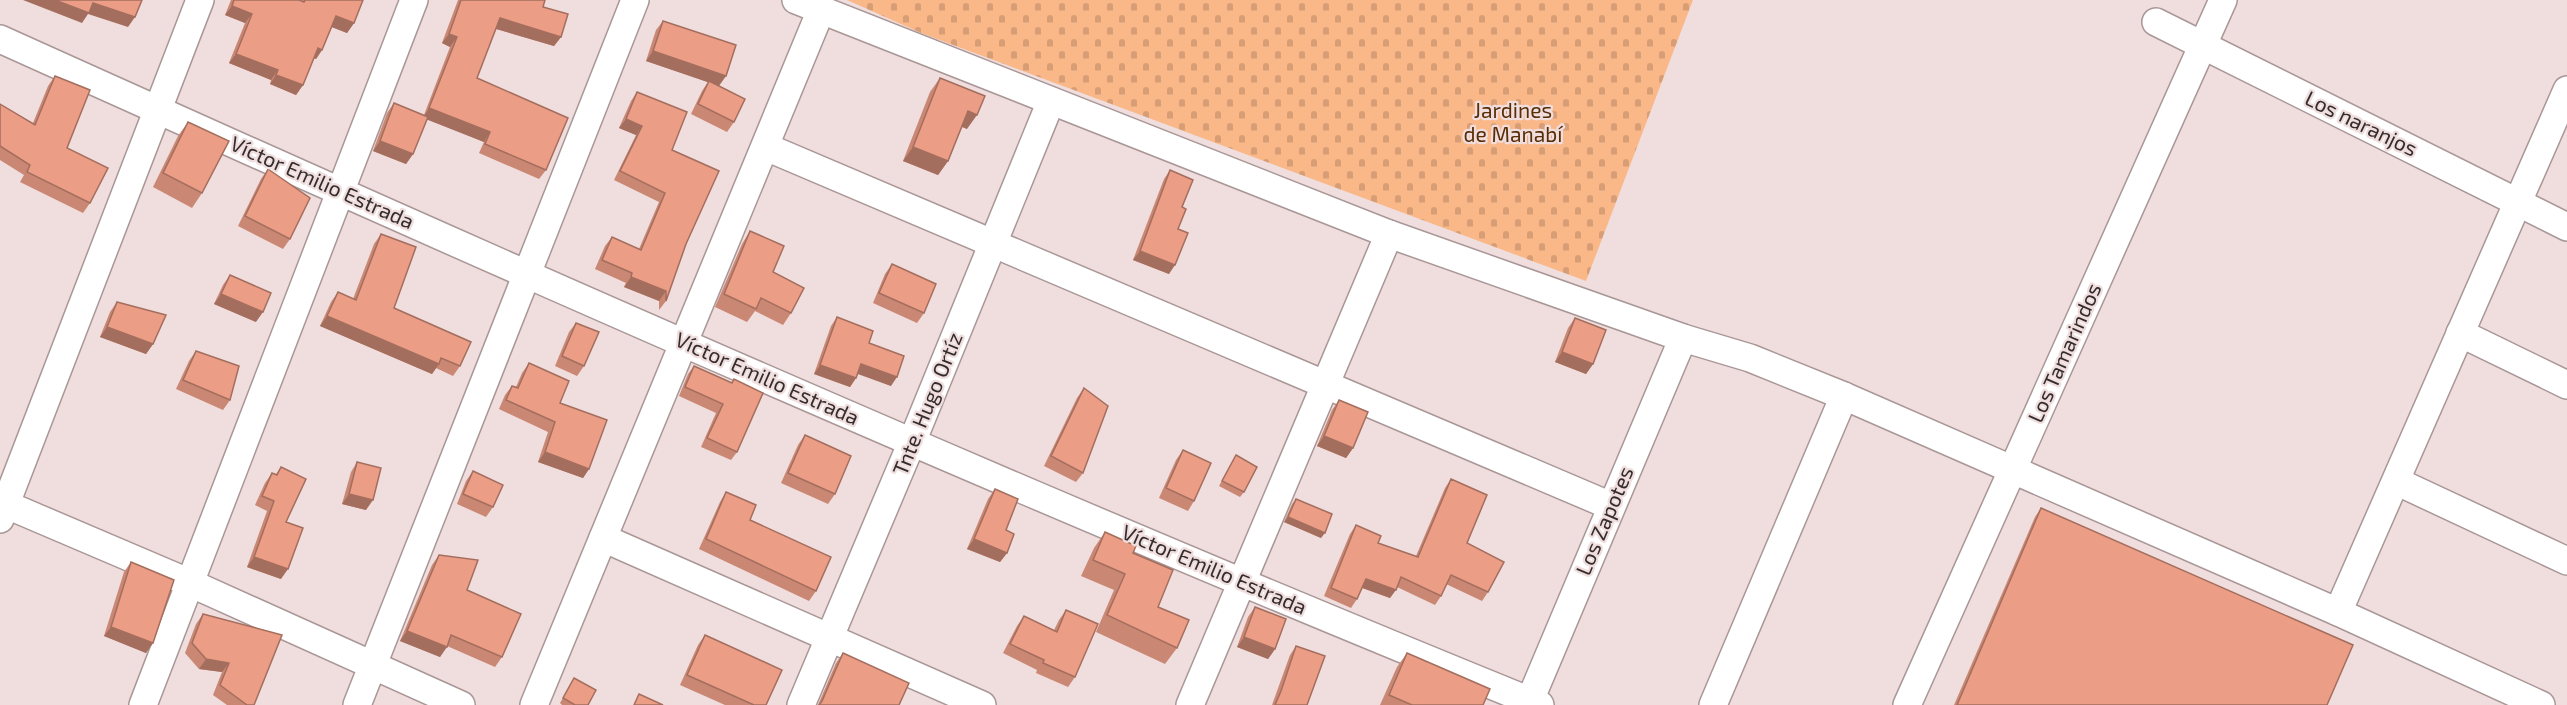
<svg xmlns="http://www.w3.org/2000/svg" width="2567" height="705" viewBox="0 0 2567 705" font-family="'Exo 2',sans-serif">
<defs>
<pattern id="cemetery-stones" width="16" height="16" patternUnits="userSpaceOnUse" patternTransform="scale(1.5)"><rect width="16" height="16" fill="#fab888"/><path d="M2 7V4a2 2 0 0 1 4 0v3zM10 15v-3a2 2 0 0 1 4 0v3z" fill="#d79e76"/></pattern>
</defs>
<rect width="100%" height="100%" fill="#f0dddd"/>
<polygon fill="url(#cemetery-stones)" points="847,0 1693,0 1586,281 921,33"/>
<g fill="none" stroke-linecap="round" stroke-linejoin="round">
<g stroke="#a99797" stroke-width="30">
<g id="minor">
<polyline points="796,0 1389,234 1683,338 1750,358 1844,396 2338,612 2541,705"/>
<polyline points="2156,22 2567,227"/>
<path d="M 0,39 C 510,269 1022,495 1540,705"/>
<polyline points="766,147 1611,506"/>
<polyline points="2460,333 2567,385"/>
<polyline points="2396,481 2567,561"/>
<polyline points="0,502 190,583 461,705"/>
<polyline points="0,519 200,0"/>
<polyline points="603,538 982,705"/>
<polyline points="2338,612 2567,90"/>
<polyline points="143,705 414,0"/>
<polyline points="357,705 635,0"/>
<polyline points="534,705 821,10"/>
<polyline points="801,705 912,442 1051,101"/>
<polyline points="1190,705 1389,234"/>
<polyline points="1528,705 1683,338"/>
<polyline points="1713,705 1844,396"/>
<polyline points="1907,705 2223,0"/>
</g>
</g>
<use href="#minor" stroke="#fff" stroke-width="27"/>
</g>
<g fill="#ca8773">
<polygon points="231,0 299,0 301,1 302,0 363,0 354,23 347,33 332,27 322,50 316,59 314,58 303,85 296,95 270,84 271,80 229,63 245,23 225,15"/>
<polygon points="458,0 545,0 543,7 561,37 554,46 496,29 477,78 546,170 539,179 479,153 484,142 427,119 413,154 406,164 373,151 387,113 394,103 424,115 450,47 442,43"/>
<polygon points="663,21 719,86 734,122 727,132 691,114 702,91 708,82 646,61 656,30"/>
<polygon points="55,76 67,148 90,203 83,213 20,182 24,175 0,160 0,104 33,123 48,86"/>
<polygon points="940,78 967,129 962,127 948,161 938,175 903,161 930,92"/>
<polygon points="637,92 672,150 686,244 666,301 659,310 659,301 624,287 626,283 595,269 605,246 612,237 639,249 659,202 614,180 636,135 619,128 631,101"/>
<polygon points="188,122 202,193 192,208 153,187 178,136"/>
<polygon points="268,169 290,239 283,249 238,226 261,179"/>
<polygon points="1170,170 1182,207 1169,274 1133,260 1164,179"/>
<polygon points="750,231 773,272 791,313 783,325 755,311 747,322 715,307 742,244"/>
<polygon points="381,234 394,308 460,366 453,376 436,368 432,374 320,326 331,302 338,292 353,299 374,244"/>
<polygon points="892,264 924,313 917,323 873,303 885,274"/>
<polygon points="230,275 256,322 214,304 223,285"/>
<polygon points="117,302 153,344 146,354 100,337 110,312"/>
<polygon points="837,317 869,343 891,386 858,373 856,378 850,387 814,374 831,326"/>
<polygon points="1575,318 1593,364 1586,374 1555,362 1568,328"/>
<polygon points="576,323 584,366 577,376 555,366 569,332"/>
<polygon points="196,351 230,400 223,410 176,389 189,361"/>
<polygon points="529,363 560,403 589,469 583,478 538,462 548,432 499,409 505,395 512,386 516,387 522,373"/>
<polygon points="694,366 731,383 734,379 737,452 731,460 701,447 716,413 679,396 688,374"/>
<polygon points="1084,388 1083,473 1076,482 1044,466 1077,398"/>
<polygon points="1339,400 1353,448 1346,458 1317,446 1332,410"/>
<polygon points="805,435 835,494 828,504 781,483 798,445"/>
<polygon points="1183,450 1194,501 1188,511 1159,498 1176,460"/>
<polygon points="1236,455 1244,492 1240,497 1219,486"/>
<polygon points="357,462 366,510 342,504 351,472"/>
<polygon points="281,467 286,522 281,579 247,567 267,511 255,505 265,483 272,473 276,474"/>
<polygon points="473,471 493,507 486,517 457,504 466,481"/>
<polygon points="1451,479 1467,543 1488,592 1482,601 1446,584 1441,596 1435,605 1397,587 1390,598 1362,588 1357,599 1351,608 1324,596 1350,534 1356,525 1378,543 1416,556 1445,488"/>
<polygon points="995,489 1006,530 1007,553 1000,562 967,549 988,499"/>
<polygon points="726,492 750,520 816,591 809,601 699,549 720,502"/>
<polygon points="1296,499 1321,538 1284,522 1292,504"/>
<polygon points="2041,508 2327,705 1954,705 2035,517"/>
<polygon points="1105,532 1133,553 1158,607 1177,648 1165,664 1096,632 1114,590 1081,576 1094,548"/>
<polygon points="439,555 467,590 502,657 495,667 447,646 440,657 400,641 432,565"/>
<polygon points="131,562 153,643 146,653 104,636 124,572"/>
<polygon points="1255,607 1275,649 1268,659 1237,647 1248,617"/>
<polygon points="1066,610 1075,677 1068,687 1036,673 1037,670 1003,653 1017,626 1024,616 1054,630 1059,620"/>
<polygon points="203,614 254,705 227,705 213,695 222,672 199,669 185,653 196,624"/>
<polygon points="705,635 766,705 725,705 680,685 698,645"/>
<polygon points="1296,646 1307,705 1272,705 1290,655"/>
<polygon points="843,653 899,705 818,705 836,663"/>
<polygon points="1407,653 1483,705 1380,705 1397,667"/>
<polygon points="574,678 588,705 562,705 560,703"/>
</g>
<g fill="#a46e5e">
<polygon points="23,0 55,0 93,3 135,17 128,27 88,14 82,23"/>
<polygon points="232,6 252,14 245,23 225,15"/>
<polygon points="336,16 354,23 347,33 329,26"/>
<polygon points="500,18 561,37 554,46 493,28"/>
<polygon points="449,34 457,37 450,47 442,43"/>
<polygon points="318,48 322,50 316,59 311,57"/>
<polygon points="653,51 726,76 719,86 646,61"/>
<polygon points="236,54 278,70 271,80 229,63"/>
<polygon points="276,75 303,85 296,95 270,84"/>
<polygon points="429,108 490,132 484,142 423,118"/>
<polygon points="968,111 977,115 967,129 958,125"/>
<polygon points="626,119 642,126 636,135 619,128"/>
<polygon points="380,141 413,154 406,164 373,151"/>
<polygon points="913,147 948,161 938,175 903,161"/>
<polygon points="1140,251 1175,265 1169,274 1133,260"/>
<polygon points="631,277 666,291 659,301 624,287"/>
<polygon points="221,294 263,312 256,322 214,304"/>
<polygon points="327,316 439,364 432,374 320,326"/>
<polygon points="107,327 153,344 146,354 100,337"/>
<polygon points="1562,352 1593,364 1586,374 1555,362"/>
<polygon points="861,364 897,377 891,386 855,373"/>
<polygon points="820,365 856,378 850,387 814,374"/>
<polygon points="1324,436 1353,448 1346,458 1317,446"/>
<polygon points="545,452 589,469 583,478 538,462"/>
<polygon points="349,494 373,500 366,510 342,504"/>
<polygon points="1288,517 1325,533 1321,538 1284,522"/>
<polygon points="974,539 1007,553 1000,562 967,549"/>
<polygon points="254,557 288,569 281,579 247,567"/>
<polygon points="1366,579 1396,590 1390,598 1360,587"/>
<polygon points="111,627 153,643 146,653 104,636"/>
<polygon points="407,631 447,647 440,657 400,641"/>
<polygon points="1244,637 1275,649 1268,659 1237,647"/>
<polygon points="206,659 229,663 222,672 199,669"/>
</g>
<g fill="#eb9d86" stroke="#a46e5e" stroke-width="1.5">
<polygon points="55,0 142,0 135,17 93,3 89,13"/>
<polygon points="234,0 299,0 304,2 305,0 363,0 354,23 336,16 322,50 318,48 303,85 276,75 278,70 236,54 252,14 232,6"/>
<polygon points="461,0 545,0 543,7 568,14 561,37 500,18 477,78 568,118 546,170 485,144 490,132 429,108 457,37 449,34"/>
<polygon points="663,21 736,45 726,76 653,51"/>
<polygon points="55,76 90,90 67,148 108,168 90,203 27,172 30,165 0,146 0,104 35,125"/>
<polygon points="940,78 985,96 977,115 968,111 948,161 913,147"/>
<polygon points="709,81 745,99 734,122 698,104"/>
<polygon points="637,92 687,112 672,150 719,171 686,244 666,301 666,291 631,277 632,273 602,260 612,237 641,250 665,193 620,171 642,126 626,119"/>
<polygon points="394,103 428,117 413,154 380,141"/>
<polygon points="188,122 229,141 202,193 163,173"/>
<polygon points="268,169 310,198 290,239 245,216"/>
<polygon points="1170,170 1193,180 1182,207 1186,209 1178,229 1188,233 1175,265 1140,251"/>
<polygon points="750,231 784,246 773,272 804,288 791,313 761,298 756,309 724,294"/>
<polygon points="381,234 416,247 394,308 471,342 460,366 441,358 439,364 327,316 338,292 356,300"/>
<polygon points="892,264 936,284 924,313 879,293"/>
<polygon points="230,275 271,293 263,312 221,294"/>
<polygon points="117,302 166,315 153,344 107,327"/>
<polygon points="837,317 873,331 869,343 904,356 897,377 861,364 856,378 820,365"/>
<polygon points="1575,318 1606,330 1593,364 1562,352"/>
<polygon points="576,323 599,332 584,366 562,356"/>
<polygon points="196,351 239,366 230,400 183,380"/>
<polygon points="529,363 569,381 560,403 607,420 589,469 545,452 555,422 506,400 512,386 518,388"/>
<polygon points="694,366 732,383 734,379 763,393 737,452 707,438 723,404 685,387"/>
<polygon points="1084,388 1108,406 1083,473 1051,456"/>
<polygon points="1339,400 1368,412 1353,448 1324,436"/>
<polygon points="805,435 851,456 835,494 788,473"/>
<polygon points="1183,450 1211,463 1194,501 1166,488"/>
<polygon points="1236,455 1257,467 1244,492 1222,481"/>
<polygon points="357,462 381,468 373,500 349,494"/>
<polygon points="281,467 306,479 286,522 303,528 288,569 254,557 274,501 262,496 272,473 277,475"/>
<polygon points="473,471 503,485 493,507 463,494"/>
<polygon points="1451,479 1487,495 1467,543 1504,562 1488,592 1451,575 1441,596 1401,577 1396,590 1366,579 1357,599 1331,588 1356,525 1381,536 1378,543 1418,557"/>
<polygon points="995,489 1018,499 1006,530 1014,534 1007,553 974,539"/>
<polygon points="726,492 756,505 750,520 831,557 816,591 706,539"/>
<polygon points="1296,499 1332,514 1325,533 1288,517"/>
<polygon points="2041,508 2353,645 2327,705 1957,705"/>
<polygon points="1105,532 1136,546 1133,553 1173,570 1158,607 1189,620 1177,648 1107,615 1125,574 1093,560"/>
<polygon points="439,555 478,560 467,590 521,614 502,657 451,635 447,647 407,631"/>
<polygon points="131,562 174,580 153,643 111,627"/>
<polygon points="1255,607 1286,619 1275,649 1244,637"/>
<polygon points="1066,610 1098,624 1075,677 1043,663 1044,660 1010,644 1024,616 1057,632"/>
<polygon points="203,614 282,635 254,705 247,705 220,685 229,663 206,659 192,643"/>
<polygon points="705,635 782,670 766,705 754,705 687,675"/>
<polygon points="1296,646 1325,656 1307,705 1275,705 1281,691"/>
<polygon points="843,653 909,683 899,705 819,705 822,701"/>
<polygon points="1407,653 1490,689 1483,705 1412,705 1389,695"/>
<polygon points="574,678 596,690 588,705 575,705 563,698"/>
<polygon points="639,694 663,705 634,705"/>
</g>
<g text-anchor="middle" stroke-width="4.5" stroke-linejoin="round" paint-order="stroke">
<g font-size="21" fill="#582e07" stroke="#f0dddd">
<text x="1513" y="118">Jardines<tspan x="1513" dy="24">de Manabí</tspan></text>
</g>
<g font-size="21" fill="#332c2c" stroke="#f0dddd">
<text transform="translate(2361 124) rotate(26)" y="7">Los naranjos</text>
<text transform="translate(322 183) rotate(24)" y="7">Víctor Emilio Estrada</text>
<text transform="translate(2065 353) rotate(-66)" y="7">Los Tamarindos</text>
<text transform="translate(767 379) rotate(24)" y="7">Víctor Emilio Estrada</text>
<text transform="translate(928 404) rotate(-68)" y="7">Tnte. Hugo Ortíz</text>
<text transform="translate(1605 521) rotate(-67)" y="7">Los Zapotes</text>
<text transform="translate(1214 570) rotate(23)" y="7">Víctor Emilio Estrada</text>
</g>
</g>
</svg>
